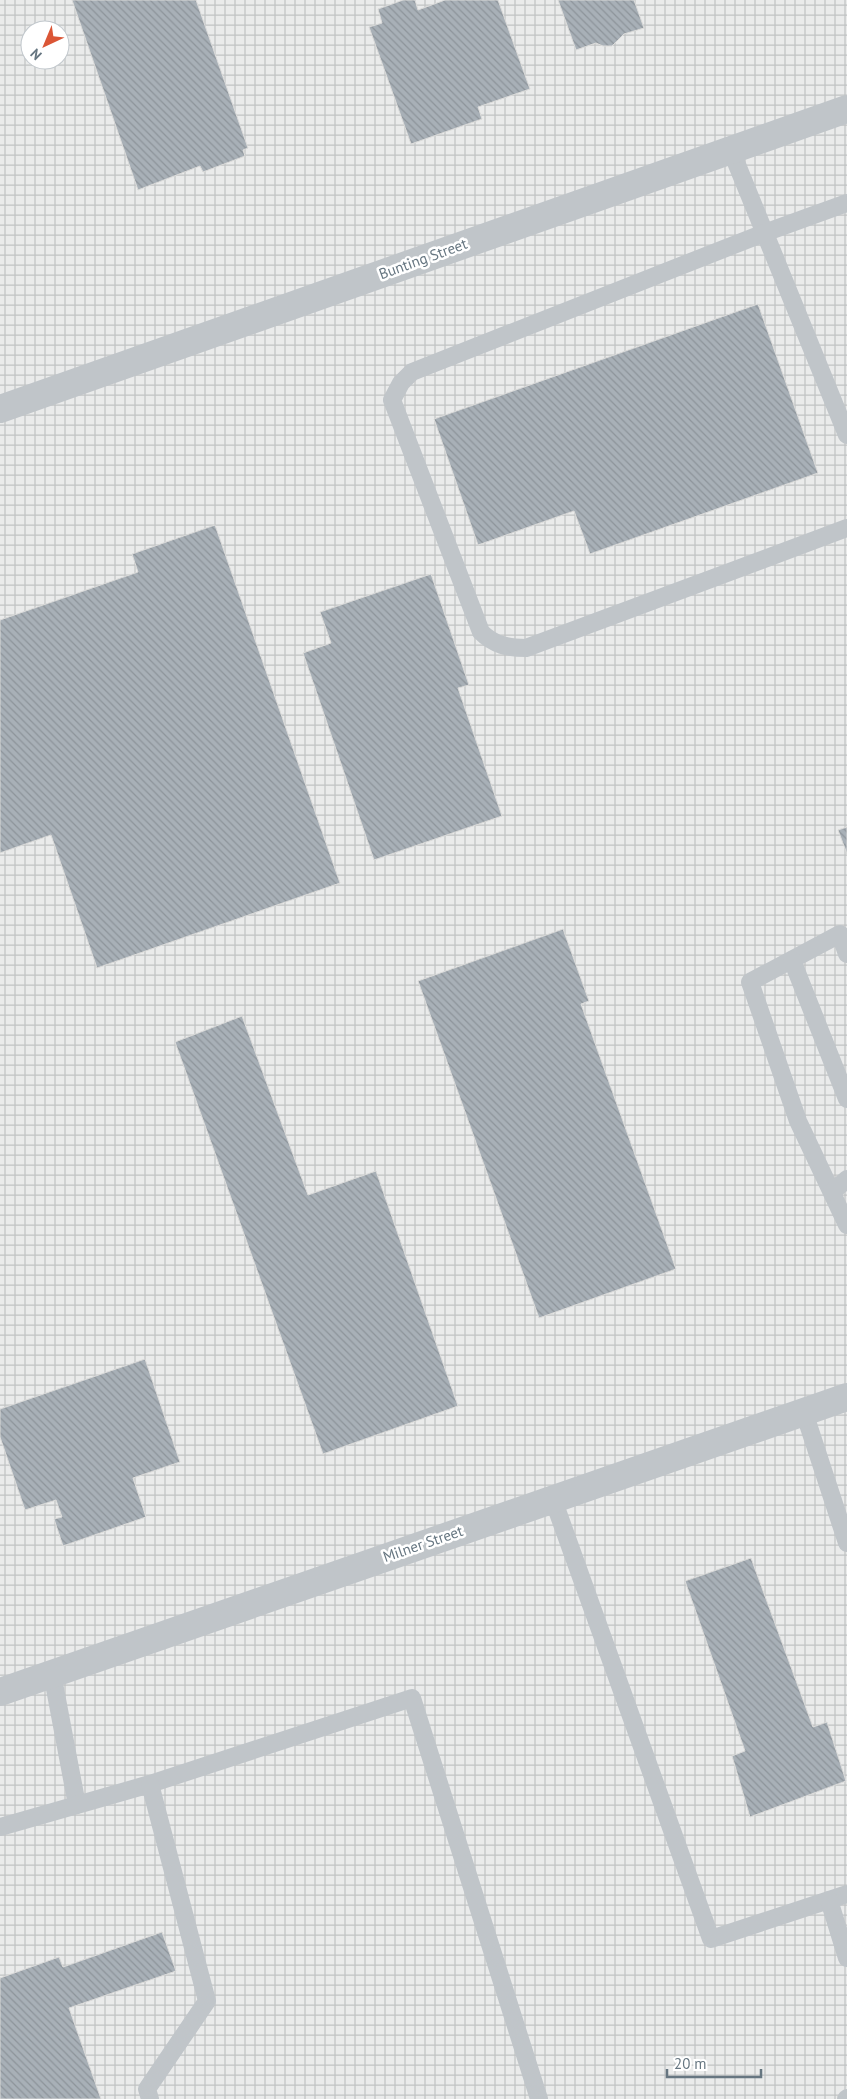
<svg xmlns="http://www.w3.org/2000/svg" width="847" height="2099" viewBox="0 0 847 2099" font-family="'PT Sans',sans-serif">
<defs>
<pattern id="industrial-grid" width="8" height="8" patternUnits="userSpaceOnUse" patternTransform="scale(1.25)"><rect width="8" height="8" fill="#eaebeb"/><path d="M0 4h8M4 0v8" fill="none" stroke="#c1c3c4"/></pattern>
<pattern id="building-back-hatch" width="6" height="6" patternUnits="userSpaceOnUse" patternTransform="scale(1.25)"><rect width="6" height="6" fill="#a8b0b7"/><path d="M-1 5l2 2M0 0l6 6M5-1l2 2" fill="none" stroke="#8d949a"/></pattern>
</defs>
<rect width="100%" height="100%" fill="#f9f9f7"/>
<path fill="url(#industrial-grid)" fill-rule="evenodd" d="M 0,0 L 847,0 L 847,2099 L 0,2099 ZM 30,30 L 60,30 L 60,60 L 30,60 Z"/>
<g fill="url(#building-back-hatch)" stroke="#dbdbda">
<polygon points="72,0 196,0 248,148 243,150 245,156 203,172 200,166 138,190"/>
<polygon points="403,0 415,0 418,10 445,0 498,0 530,89 478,107 482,119 411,144 369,27 382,23 378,9"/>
<polygon points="558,0 634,0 644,28 624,34 612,46 603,46 596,43 576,50"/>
<polygon points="758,304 818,473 590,554 574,511 478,545 434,419"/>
<polygon points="215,525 340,883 97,968 51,835 0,853 0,620 138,572 132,554"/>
<polygon points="431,574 469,685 458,688 502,816 374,860 303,653 331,643 320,612"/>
<polygon points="847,827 847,854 838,830"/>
<polygon points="563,929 589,1001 581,1004 676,1269 539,1318 418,981"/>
<polygon points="242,1016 308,1195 376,1171 458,1406 323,1454 175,1042"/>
<polygon points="145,1359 180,1462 133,1478 146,1517 63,1546 54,1519 62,1517 56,1500 25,1510 0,1437 0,1409"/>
<polygon points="751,1558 813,1727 827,1722 846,1781 750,1817 732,1756 745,1751 685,1581"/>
<polygon points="162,1932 176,1971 69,2008 101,2099 0,2099 0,1978 59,1957 63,1967"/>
</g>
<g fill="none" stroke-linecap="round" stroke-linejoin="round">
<g stroke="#c0c5c9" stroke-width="18">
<polyline points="731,150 847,435"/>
<path d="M 847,203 L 764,233 L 412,372 L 401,383 L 392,400 L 481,632 C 494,645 508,648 526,648 L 847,528"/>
<polyline points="847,954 840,934 750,982 798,1121 847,1225"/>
<polyline points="792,960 847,1099"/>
<polyline points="832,1192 847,1179"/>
<polyline points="804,1412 847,1543"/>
<polyline points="553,1499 711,1939 847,1894"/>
<polyline points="52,1673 77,1805"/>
<polyline points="0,1827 150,1784 412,1698 539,2099"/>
<polyline points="829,1900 847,1958"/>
<polyline points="150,2099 147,2089 207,2001 150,1784"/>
<polyline points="846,2099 847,2098"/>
</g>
<g stroke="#c0c5c9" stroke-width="28">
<polyline points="0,409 847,109"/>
<polyline points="0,1692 847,1397"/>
</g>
</g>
<g text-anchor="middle" stroke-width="5" stroke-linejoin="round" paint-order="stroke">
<g font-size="15" fill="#667681" stroke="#fff">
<text transform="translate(423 259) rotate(-20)" y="5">Bunting Street</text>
<text transform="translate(423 1544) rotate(-19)" y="5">Milner Street</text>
</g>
</g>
<g transform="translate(45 45) rotate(224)"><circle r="24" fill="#ffffff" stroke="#c2c8cd"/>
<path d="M0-4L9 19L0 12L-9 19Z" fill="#db5636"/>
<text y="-8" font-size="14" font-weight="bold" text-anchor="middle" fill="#667681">N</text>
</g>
<path d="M667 2069v8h94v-8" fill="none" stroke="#667681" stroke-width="2.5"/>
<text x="674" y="2069" font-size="15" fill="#667681" stroke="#ffffff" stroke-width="4" paint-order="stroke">20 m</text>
</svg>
